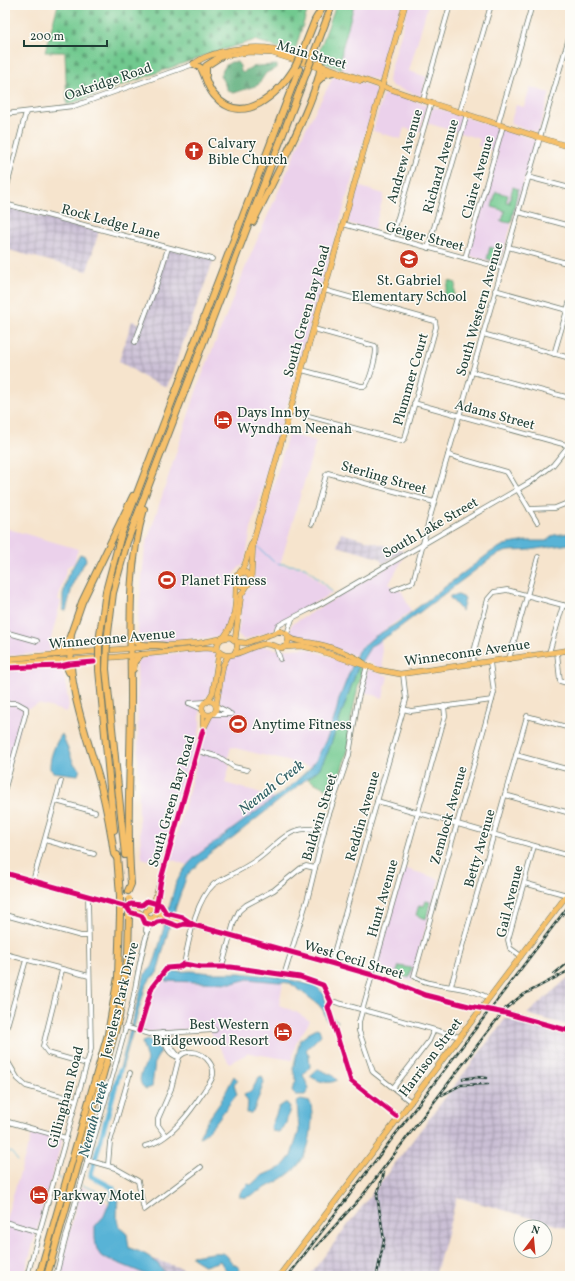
<svg xmlns="http://www.w3.org/2000/svg" width="575" height="1281" viewBox="0 0 575 1281" font-family="Vollkorn,serif">
<defs>
<pattern id="industrial-grid" width="8" height="8" patternUnits="userSpaceOnUse"><rect width="8" height="8" fill="#cbbfd5"/><path d="M0 4h8M4 0v8" fill="none" stroke="#a49cae"/></pattern>
<pattern id="grass-tufts" width="24" height="20" patternUnits="userSpaceOnUse"><rect width="24" height="20" fill="#71c98f"/><path d="M3 7l-1-3M5 7V3M7 7l1-3M15 17l-1-3M17 17v-4M19 17l1-3" fill="none" stroke="#5ca476"/></pattern>
<pattern id="forest-firs" width="22" height="20" patternUnits="userSpaceOnUse"><rect width="22" height="20" fill="#5cad7a"/><path d="M5 1l3.5 6h-7zM16 11l3.5 6h-7z" fill="#4b8e65"/></pattern>
<pattern id="cemetery-stones" width="16" height="16" patternUnits="userSpaceOnUse"><rect width="16" height="16" fill="#71c98f"/><path d="M2 7V4a2 2 0 0 1 4 0v3zM10 15v-3a2 2 0 0 1 4 0v3z" fill="#5ca476"/></pattern>
</defs>
<rect width="100%" height="100%" fill="#fdfcf7"/>
<filter id="ink" filterUnits="userSpaceOnUse"><feTurbulence type="fractalNoise" baseFrequency=".025" numOctaves="2"/><feDisplacementMap in="SourceGraphic" scale="8" xChannelSelector="R" yChannelSelector="G"/><feConvolveMatrix kernelMatrix="1 2 1 2 8 2 1 2 1" color-interpolation-filters="sRGB"/></filter>
<filter id="wash" filterUnits="userSpaceOnUse"><feTurbulence type="fractalNoise" baseFrequency=".012" numOctaves="4" result="noise"/><feDisplacementMap in="SourceGraphic" scale="16" xChannelSelector="R" yChannelSelector="G"/><feGaussianBlur stdDeviation="0.9" result="paint"/><feColorMatrix in="noise" values="0 0 0 0 0 0 0 0 0 0 0 0 0 0 0 0 0 1.4 0 .05"/><feComposite in="paint" operator="in"/></filter>
<g filter="url(#wash)">
<rect width="100%" height="100%" fill="#f6e4cd"/>
<g fill="#ebd1eb">
<polygon points="354,5 402,5 381,77 378,80 341,69 342,49"/>
<polygon points="409,5 428,5 409,71 427,77 421,96 392,86 388,80"/>
<polygon points="335,74 373,87 377,94 251,529 245,562 235,572 234,576 235,592 230,625 226,631 219,636 207,638 140,643 137,625 145,548 199,383 248,261 305,130"/>
<polygon points="530,87 550,93 538,133 510,124 516,105 524,107"/>
<polygon points="386,93 389,93 427,105 420,132 404,128 401,139 373,131 383,95"/>
<polygon points="434,107 536,140 500,264 469,256 468,254 498,153 478,146 480,139 427,123 432,108"/>
<polygon points="357,186 384,194 374,230 350,224 348,221"/>
<polygon points="288,434 316,441 280,565 304,568 332,593 282,621 272,631 244,640 238,634 243,595 254,582 255,551"/>
<polygon points="5,528 78,549 74,563 67,567 58,600 61,601 49,646 51,652 5,656"/>
<polygon points="404,557 389,584 402,592 411,611 365,644 358,651 356,656 293,637 290,634 289,631 292,624"/>
<polygon points="381,638 383,669 362,660 371,646"/>
<polygon points="262,646 280,650 306,648 353,665 339,699 336,713 328,736 316,760 311,767 231,747 227,762 230,765 225,783 275,798 187,865 170,859 207,725 218,710 218,696 226,664 230,658"/>
<polygon points="208,650 215,653 217,657 212,690 208,696 202,700 200,705 200,727 198,738 162,864 142,858 139,821 137,662 147,656"/>
<polygon points="57,664 64,675 69,706 67,712 39,704 24,710 10,763 5,762 5,666"/>
<polygon points="368,669 388,676 383,698 361,691"/>
<polygon points="404,868 439,879 413,974 412,982 375,970"/>
<polygon points="159,977 166,981 183,982 227,983 248,979 283,982 279,1005 296,1012 310,1021 296,1043 292,1060 249,1053 229,1063 208,1028 149,1032 140,1029 152,989"/>
<polygon points="33,1130 62,1138 62,1141 24,1276 5,1276 5,1222"/>
<polygon points="81,1187 97,1195 108,1204 104,1216 97,1223 95,1230 99,1253 101,1256 150,1276 58,1276"/>
</g>
<g fill="url(#industrial-grid)">
<polygon points="5,206 99,231 87,271 5,249"/>
<polygon points="168,248 214,259 167,387 147,379 119,361 132,321 141,324"/>
<polygon points="341,533 404,551 383,564 379,558 337,546"/>
<polygon points="570,976 570,1026 527,1014"/>
<polygon points="506,1018 570,1036 570,1229 457,1197 435,1276 309,1276"/>
<polygon points="141,1255 205,1276 160,1276"/>
</g>
<polygon fill="url(#grass-tufts)" stroke="#488362" points="336,5 354,5 342,49 341,69 316,60"/>
<path fill="url(#forest-firs)" stroke="#3e7557" d="M 231,62 L 237,62 L 240,66 L 241,71 L 243,73 C 250,64 266,66 277,65 L 277,68 L 266,73 L 258,85 L 234,93 L 228,91 L 220,75 L 226,65 Z"/>
<polygon fill="url(#cemetery-stones)" stroke="#488362" points="58,5 309,5 294,53 255,40 212,53 67,105 65,52 45,52"/>
<g fill="#71c98f" stroke="#488362">
<polygon points="513,187 518,189 511,223 500,221 502,221 505,211 492,207 496,192 508,195 506,202 511,203 509,202"/>
<polygon points="490,247 502,251 498,262 487,259"/>
<polygon points="449,281 456,283 453,300 443,298"/>
<polygon points="358,667 362,669 351,719 349,747 334,793 308,779 319,769 328,752"/>
<polygon points="426,901 430,902 426,919 416,915 419,905 424,906"/>
<polygon points="399,966 412,968 409,978 396,974"/>
</g>
<g fill="#58b3d6" stroke="#3c7885">
<path d="M 570,533 L 570,544 C 556,546 543,548 529,550 C 513,552 509,548 493,557 L 392,633 L 371,646 L 358,667 L 328,752 L 319,769 L 232,838 L 210,853 L 187,875 L 170,924 L 157,973 L 150,979 L 145,988 L 120,1076 L 118,1076 L 142,984 L 145,974 L 152,967 L 156,957 L 175,886 C 181,872 188,863 199,854 L 291,786 L 311,767 L 316,760 L 328,736 L 336,713 L 339,699 L 358,651 L 374,637 L 396,624 L 491,552 L 504,545 L 526,541 L 546,541 L 554,535 Z"/>
<polygon points="80,554 85,556 86,560 73,583 66,611 63,610 63,595 67,577"/>
<polygon points="458,595 465,598 462,611 450,598 450,596"/>
<path d="M 62,734 L 74,764 L 80,769 L 78,775 L 53,772 L 50,769 C 49,757 56,742 62,734 Z"/>
<polygon points="191,971 212,973 240,973 278,977 316,986 324,994 330,1017 338,1021 338,1022 333,1020 327,1021 323,1010 318,1004 290,983 248,979 233,983 166,981 162,977 166,972"/>
<polygon points="316,1028 319,1029 321,1035 306,1050 309,1055 310,1067 303,1075 309,1089 305,1095 295,1095 292,1090 296,1081 293,1069 300,1040"/>
<path d="M 147,1040 L 154,1042 L 161,1051 L 155,1061 L 152,1087 L 146,1089 C 134,1081 144,1070 147,1060 L 142,1042 Z"/>
<path d="M 318,1069 L 332,1075 L 337,1080 C 329,1085 317,1081 310,1076 Z"/>
<path d="M 234,1076 L 238,1080 L 234,1085 L 237,1095 C 228,1103 210,1135 199,1137 L 205,1124 L 220,1103 Z"/>
<polygon points="262,1076 264,1082 254,1110 251,1113 247,1113 248,1102 244,1095 252,1090 259,1077"/>
<path d="M 301,1100 L 310,1102 C 313,1111 312,1121 311,1130 C 307,1167 289,1176 259,1191 C 252,1194 246,1200 239,1196 L 241,1191 L 248,1184 L 251,1185 L 261,1176 L 282,1167 L 291,1156 L 299,1131 L 297,1102 Z"/>
<polygon points="285,1103 287,1103 290,1108 286,1123 279,1132 272,1131 271,1127 279,1107"/>
<path d="M 114,1191 L 118,1191 L 117,1219 L 119,1227 L 127,1234 L 129,1248 C 146,1253 158,1260 166,1276 L 150,1276 L 101,1256 L 97,1250 L 95,1239 L 95,1226 L 104,1216 Z"/>
<path d="M 213,1253 C 233,1251 224,1261 239,1267 L 239,1271 L 236,1274 L 227,1272 L 220,1261 L 205,1266 L 192,1258 L 192,1256 Z"/>
</g>
<g fill="none" stroke-linecap="round" stroke-linejoin="round">
<g stroke="#58b3d6" stroke-width="1">
<polyline points="258,547 275,563 305,567 327,586 332,592"/>
<polyline points="5,1153 11,1152 18,1161"/>
<polyline points="58,1178 61,1179"/>
<polyline points="82,1185 97,1191 110,1201"/>
</g>
<polyline stroke="#58b3d6" stroke-width="5" points="113,1198 113,1188 91,1176 91,1174 120,1070"/>
</g>
</g>
<g filter="url(#ink)">
<g fill="none" stroke-linecap="round" stroke-linejoin="round">
<g stroke="#6a776a" stroke-width="5.5">
<g id="minor">
<polyline points="423,100 450,5"/>
<polyline points="460,112 491,5"/>
<polyline points="5,114 74,106 194,64"/>
<polyline points="498,124 532,5"/>
<polyline points="528,177 570,188"/>
<polyline points="5,194 26,112"/>
<polyline points="5,204 212,259"/>
<polyline points="518,212 570,226"/>
<polyline points="343,224 502,268"/>
<polyline points="392,238 431,103"/>
<polyline points="508,247 570,264"/>
<polyline points="428,248 467,114"/>
<polyline points="465,258 503,126"/>
<polyline points="495,290 567,310"/>
<polyline points="483,334 570,358"/>
<polyline points="135,342 157,283 168,248"/>
<polyline points="554,354 570,300"/>
<path d="M 302,370 L 361,386 L 365,386 C 370,381 378,352 375,346 L 314,329"/>
<polyline points="472,372 570,398"/>
<polyline points="414,403 570,446"/>
<polyline points="290,411 402,441 405,438 436,327 435,321 431,320 324,290"/>
<polyline points="448,455 507,472 537,522"/>
<polyline points="529,509 555,508 570,502"/>
<polyline points="312,524 326,475 328,473 434,502"/>
<polyline points="393,590 413,582 414,578 428,524 570,34"/>
<polyline points="5,632 37,641"/>
<path d="M 276,632 C 277,629 277,628 278,626 C 281,623 315,607 322,603 L 532,481 L 553,465 L 570,444"/>
<polyline points="287,634 292,619"/>
<polyline points="276,647 280,659"/>
<polyline points="557,652 560,681 570,684"/>
<polyline points="549,653 563,605"/>
<polyline points="509,659 538,557"/>
<polyline points="474,664 473,655 488,599 494,592 507,590 570,607"/>
<polyline points="5,703 17,703 26,708 26,712 5,788"/>
<polyline points="189,703 206,702"/>
<polyline points="189,703 202,709"/>
<polyline points="216,706 228,712"/>
<polyline points="403,709 411,711 492,700"/>
<polyline points="214,714 231,714"/>
<polyline points="198,751 219,757 234,767 247,770"/>
<polyline points="516,755 570,770"/>
<polyline points="505,795 570,813"/>
<polyline points="56,801 95,812"/>
<polyline points="377,801 570,856"/>
<polyline points="45,840 94,854"/>
<polyline points="33,881 61,781"/>
<polyline points="524,883 567,895"/>
<polyline points="5,915 81,936 88,936"/>
<polyline points="146,931 147,918"/>
<polyline points="5,954 89,976"/>
<polyline points="521,956 510,948 508,940 534,846"/>
<polyline points="223,963 234,922 239,911 246,905 274,890 301,868 306,866 315,868"/>
<polyline points="331,963 406,700 403,674"/>
<path d="M 184,964 C 189,940 195,901 214,884 C 227,876 242,870 255,861 C 280,844 289,821 324,831"/>
<polyline points="62,970 43,1046 48,1053 87,1064"/>
<polyline points="285,972 308,897 326,823 349,755 358,699 367,666"/>
<polyline points="451,986 527,716 570,728"/>
<path d="M 488,998 C 466,984 431,989 414,976 L 494,693 L 490,662"/>
<polyline points="335,1002 460,1037"/>
<polyline points="125,1027 149,1034 215,1030"/>
<polyline points="5,1033 26,960"/>
<path d="M 162,1033 C 165,1043 167,1055 179,1057"/>
<polyline points="163,1037 179,1057"/>
<polyline points="5,1057 18,1079 26,1086 76,1100"/>
<polyline points="393,1088 429,1041 434,1030"/>
<polyline points="411,1102 373,1072 359,1031 359,1022 445,716 444,706"/>
<polyline points="5,1121 66,1138"/>
<path d="M 145,1146 C 170,1141 191,1111 204,1091 C 207,1086 212,1081 213,1075 C 215,1059 192,1043 179,1057 L 171,1089 L 158,1119 L 158,1125 L 165,1135"/>
<polyline points="87,1160 115,1168 138,1181 144,1210 201,1167"/>
<polyline points="108,1165 110,1142 130,1073"/>
<polyline points="5,1222 39,1232"/>
<polyline points="27,1276 91,1049 88,896"/>
<path d="M 56,1276 C 78,1184 109,1095 132,1004 C 136,986 144,930 154,919"/>
<polyline points="567,1276 570,1264"/>
</g>
</g>
<g stroke="#6a776a" stroke-width="6">
<g id="major">
<polyline points="217,57 249,52 272,53 361,81"/>
<path d="M 194,64 C 211,50 252,45 274,49 L 431,103 L 570,147"/>
<path d="M 240,572 C 249,562 246,552 253,542 L 405,5"/>
<polyline points="246,586 241,586 238,583 237,575 245,572 251,577"/>
<path d="M 224,637 C 236,622 236,600 236,581"/>
<path d="M 288,637 C 296,642 303,641 312,643 C 326,645 359,656 367,666"/>
<path d="M 222,638 L 218,643 L 217,649 C 227,665 250,645 264,644 C 271,643 276,648 283,648 C 288,645 290,639 287,634 L 280,631 L 246,643 L 237,642"/>
<polyline points="235,640 241,595 251,580 253,542"/>
<polyline points="161,646 199,643 230,637 237,642 237,648 234,654"/>
<polyline points="284,647 301,646 311,648 379,670 400,674 570,650"/>
<polyline points="5,659 147,647"/>
<polyline points="5,664 116,657 205,648 217,649"/>
<circle cx="209" cy="708" r="7"/>
<polyline points="207,702 213,692 219,652"/>
<polyline points="216,706 223,665 228,656"/>
<polyline points="203,711 203,730"/>
<polyline points="5,873 134,909 150,919 155,918 156,912 153,908 146,911 146,916"/>
<polyline points="149,908 155,899 203,730 210,716"/>
<polyline points="156,912 166,918 334,964 383,978 420,993 469,1006"/>
<polyline points="511,1014 570,1031"/>
<polyline points="279,1276 570,891"/>
</g>
</g>
<g stroke="#6a776a" stroke-width="8">
<g id="highway">
<polyline points="303,50 315,20 324,5"/>
<polyline points="314,53 332,5"/>
<path d="M 194,64 L 201,68 C 206,77 207,87 214,95 C 243,129 279,93 295,67"/>
<polyline points="206,75 206,66 220,57"/>
<polyline points="319,80 325,74 333,72"/>
<path d="M 253,222 C 265,197 325,84 320,63"/>
<path d="M 71,634 C 66,685 86,733 100,782 C 106,806 111,830 114,854 L 117,858"/>
<path d="M 132,634 C 135,651 153,643 165,646"/>
<polyline points="107,641 113,593 127,542 307,71"/>
<polyline points="99,642 106,591 121,535 299,69"/>
<polyline points="58,654 66,648 82,602 133,496"/>
<polyline points="55,661 66,665 69,672"/>
<polyline points="106,669 125,855"/>
<polyline points="133,669 134,662 140,655"/>
<polyline points="99,670 114,830"/>
<polyline points="117,855 120,896"/>
<path d="M 128,891 L 131,884 C 126,821 131,759 131,696 C 131,633 126,570 144,509"/>
<polyline points="39,1276 108,1034 118,977 120,914"/>
<polyline points="47,1276 119,1017 128,955 129,916"/>
</g>
</g>
<use href="#minor" stroke="#fff" stroke-width="4"/>
<use href="#major" stroke="#f6c06b" stroke-width="5"/>
<use href="#highway" stroke="#f6c06b" stroke-width="6"/>
<g stroke="#1f3d34" stroke-width="2.5">
<g id="rail">
<polyline points="554,974 570,961"/>
<polyline points="463,1079 476,1077 487,1078"/>
<polyline points="442,1095 461,1085 488,1084"/>
<polyline points="314,1249 363,1195 505,1009 521,996 570,970"/>
<polyline points="377,1274 384,1240 377,1195 384,1173"/>
<polyline points="288,1276 570,904"/>
</g>
</g>
<use href="#rail" stroke="#fdfcf7" stroke-width="1" stroke-dasharray="3" stroke-linecap="butt"/>
<g stroke="#6a776a" stroke-width="6" stroke-linecap="butt">
<polyline id="major-bridge" points="469,1006 511,1014"/>
</g>
<g stroke="#6a776a" stroke-width="8" stroke-linecap="butt">
<g id="highway-bridge">
<polyline points="295,67 303,50"/>
<polyline points="307,71 314,53"/>
<polyline points="106,669 107,641"/>
<polyline points="99,670 99,642"/>
<polyline points="120,896 120,914"/>
<polyline points="129,899 129,916"/>
</g>
</g>
<use href="#major-bridge" stroke="#f6c06b" stroke-width="5"/>
<use href="#highway-bridge" stroke="#f6c06b" stroke-width="6"/>
<g stroke="#fdfcf7" stroke-width="8">
<g id="cycleway">
<polyline points="5,668 61,666 69,664 94,662"/>
<polyline points="5,873 127,907"/>
<polygon points="147,901 161,905 166,913 182,917 194,925 184,924 178,926 164,921 157,922 153,925 145,923 142,916 130,912 127,907 131,904 142,905"/>
<polyline points="156,910 161,879 203,730"/>
<polyline points="194,925 334,964 383,978 425,995 469,1006 505,1013 570,1031"/>
<polyline points="139,1031 152,987 167,968 179,967 184,964 201,967 231,967 300,977 323,985 331,1002 328,1007 351,1081 396,1116"/>
</g>
</g>
<use href="#cycleway" stroke="#d6006c" stroke-width="5"/>
</g>
</g>
<defs>
<g id="church-disc" transform="scale(1)"><circle r="9.5" fill="#c8321e" stroke="#fdfcf7"/><path d="M-1.2-6h2.4v3.5h3.3v2.4h-3.3V6h-2.4V-.1h-3.3v-2.4h3.3Z" fill="#fff"/></g>
<g id="school-disc" transform="scale(1)"><circle r="9.5" fill="#c8321e" stroke="#fdfcf7"/><path d="M0-5L7-2L0 1L-7-2ZM-4 1L0 2.5L4 1V4Q0 6-4 4Z" fill="#fff"/></g>
<g id="hotel-disc" transform="scale(1)"><circle r="9.5" fill="#c8321e" stroke="#fdfcf7"/><path d="M-6-4.5h1.5V1H6V5H4.5V3h-9V5H-6ZM-4 0a1.8 1.8 0 1 1 3.6 0ZM.5 0V-2.5h3Q6-2.5 6 0Z" fill="#fff"/></g>
<g id="stadium-disc" transform="scale(1)"><circle r="9.5" fill="#c8321e" stroke="#fdfcf7"/><path d="M0-5a6.5 5 0 1 0 0 10a6.5 5 0 1 0 0-10ZM-3.5-1.8h7v3.6h-7Z" fill="#fff"/></g>
</defs>
<g fill-rule="evenodd">
<use href="#church-disc" x="194" y="151"/>
<use href="#school-disc" x="409" y="259"/>
<use href="#hotel-disc" x="223" y="420"/>
<use href="#stadium-disc" x="167" y="580"/>
<use href="#stadium-disc" x="238" y="724"/>
<use href="#hotel-disc" x="283" y="1032"/>
<use href="#hotel-disc" x="39" y="1195"/>
</g>
<g text-anchor="middle" stroke-width="3" stroke-linejoin="round" paint-order="stroke">
<g font-size="14" fill="#1f3d34" stroke="#fdfcf7">
<text transform="translate(312 54) rotate(16)" y="5">Main Street</text>
<text transform="translate(108 81) rotate(-19)" y="5">Oakridge Road</text>
<text transform="translate(404 156) rotate(-74)" y="5">Andrew Avenue</text>
<text transform="translate(440 166) rotate(-74)" y="5">Richard Avenue</text>
<text transform="translate(477 177) rotate(-74)" y="5">Claire Avenue</text>
<text transform="translate(111 221) rotate(15)" y="5">Rock Ledge Lane</text>
<text transform="translate(425 236) rotate(15)" y="5">Geiger Street</text>
<text transform="translate(479 309) rotate(-74)" y="5">South Western Avenue</text>
<text transform="translate(306 311) rotate(-74)" y="5">South Green Bay Road</text>
<text transform="translate(410 379) rotate(-74)" y="5">Plummer Court</text>
<text transform="translate(495 414) rotate(15)" y="5">Adams Street</text>
<text transform="translate(384 477) rotate(16)" y="5">Sterling Street</text>
<text transform="translate(430 527) rotate(-30)" y="5">South Lake Street</text>
<text transform="translate(112 638) rotate(-5)" y="5">Winneconne Avenue</text>
<text transform="translate(467 652) rotate(-8)" y="5">Winneconne Avenue</text>
<text transform="translate(171 801) rotate(-74)" y="5">South Green Bay Road</text>
<text transform="translate(448 815) rotate(-74)" y="5">Zemlock Avenue</text>
<text transform="translate(362 816) rotate(-74)" y="5">Reddin Avenue</text>
<text transform="translate(319 817) rotate(-73)" y="5">Baldwin Street</text>
<text transform="translate(479 848) rotate(-74)" y="5">Betty Avenue</text>
<text transform="translate(382 898) rotate(-74)" y="5">Hunt Avenue</text>
<text transform="translate(509 901) rotate(-76)" y="5">Gail Avenue</text>
<text transform="translate(354 959) rotate(17)" y="5">West Cecil Street</text>
<text transform="translate(119 1000) rotate(-76)" y="5">Jewelers Park Drive</text>
<text transform="translate(430 1057) rotate(-53)" y="5">Harrison Street</text>
<text transform="translate(65 1097) rotate(-75)" y="5">Gillingham Road</text>
</g>
<g font-size="14" fill="#1f3d34" stroke="#fdfcf7" text-anchor="start">
<text x="208" y="148">Calvary<tspan x="208" dy="16">Bible Church</tspan></text>
<text x="409" y="285" text-anchor="middle">St. Gabriel<tspan x="409" dy="16">Elementary School</tspan></text>
<text x="237" y="417">Days Inn by<tspan x="237" dy="16">Wyndham Neenah</tspan></text>
<text x="181" y="585">Planet Fitness</text>
<text x="252" y="729">Anytime Fitness</text>
<text x="269" y="1029" text-anchor="end">Best Western<tspan x="269" dy="16">Bridgewood Resort</tspan></text>
<text x="53" y="1200">Parkway Motel</text>
</g>
<g font-size="15" font-style="italic" fill="#306065" stroke="#fdfcf7">
<text transform="translate(271 787) rotate(-38)" y="5">Neenah Creek</text>
<text transform="translate(93 1119) rotate(-75)" y="5">Neenah Creek</text>
</g>
</g>
<rect width="575" height="1281" fill="none" stroke="#fdfcf7" stroke-width="20"/>
<g transform="translate(533 1239) rotate(16)"><circle r="19" fill="#fdfcf7" stroke="#a4b0a9"/>
<path d="M0-3L7 15L0 10L-7 15Z" fill="#c8321e"/>
<text y="-6" font-size="11" font-weight="bold" text-anchor="middle" fill="#1f3d34">N</text>
</g>
<path d="M24 40v6h83v-6" fill="none" stroke="#1f3d34" stroke-width="2"/>
<text x="30" y="40" font-size="12" fill="#1f3d34" stroke="#fdfcf7" stroke-width="3" paint-order="stroke">200 m</text>
</svg>
